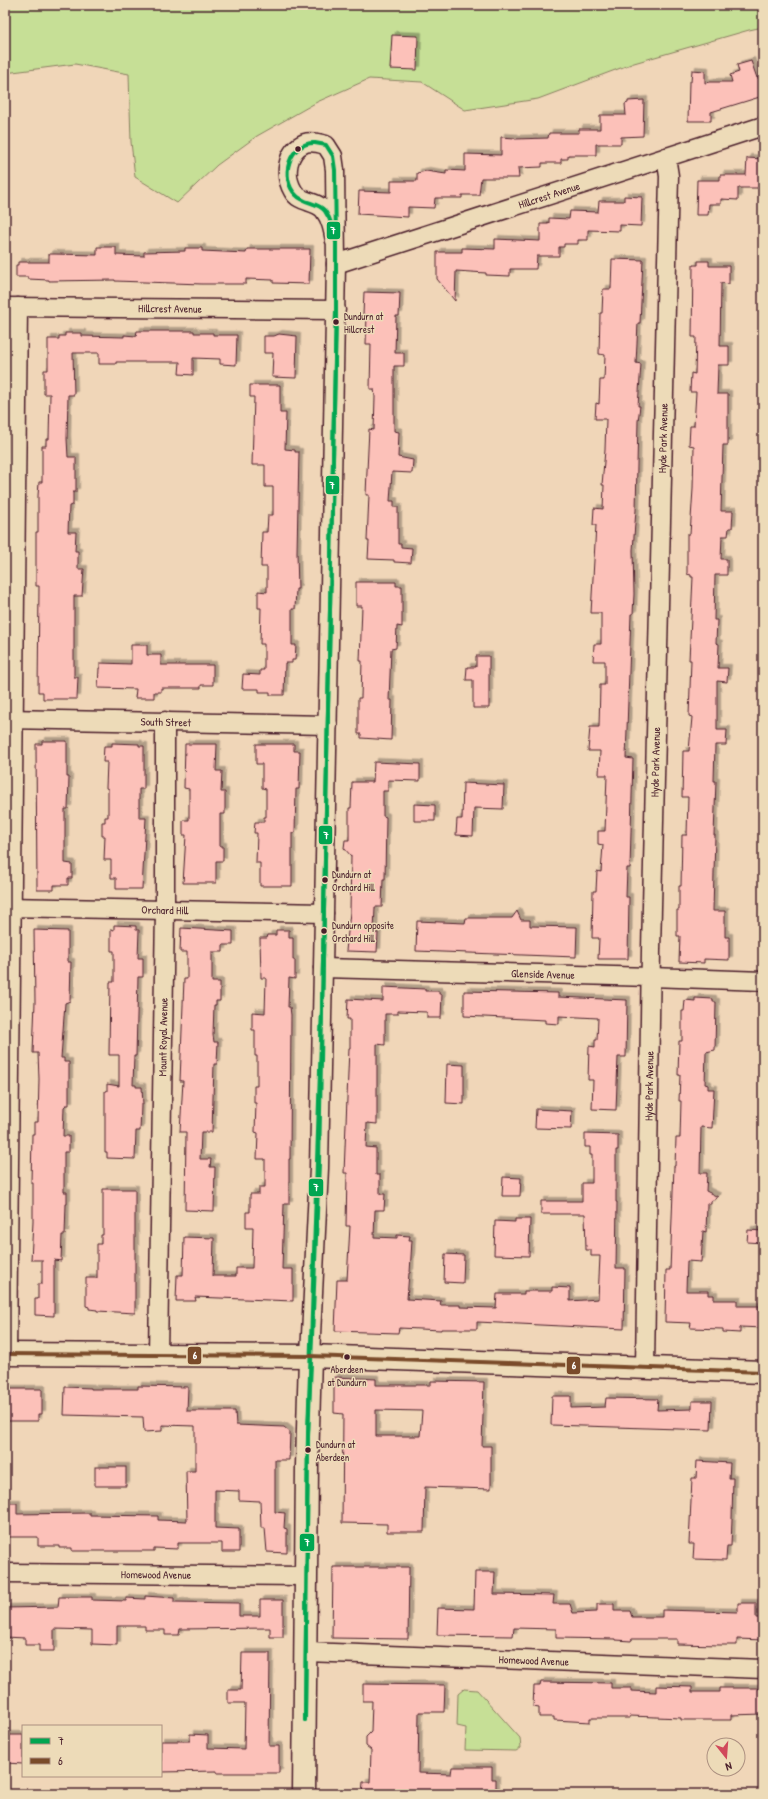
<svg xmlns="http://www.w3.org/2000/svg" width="768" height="1799" viewBox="0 0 768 1799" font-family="'Patrick Hand',sans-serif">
<defs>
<filter id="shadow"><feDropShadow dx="3.5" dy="-3.5" stdDeviation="0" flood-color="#0004"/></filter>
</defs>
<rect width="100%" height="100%" fill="#f0d6b8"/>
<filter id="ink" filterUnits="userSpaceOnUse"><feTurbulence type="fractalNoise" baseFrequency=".025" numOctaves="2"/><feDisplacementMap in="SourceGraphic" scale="8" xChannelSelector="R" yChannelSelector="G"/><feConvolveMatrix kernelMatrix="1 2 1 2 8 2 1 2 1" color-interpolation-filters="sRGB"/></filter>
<g filter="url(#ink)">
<g fill="#c6df96" stroke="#887f60">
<polygon points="5,5 763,5 763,27 749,30 634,63 538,99 465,110 422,82 369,79 317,102 257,136 217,165 177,203 135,177 131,142 129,74 75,64 5,73"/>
<polygon points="464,1689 477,1690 520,1738 521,1748 516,1751 465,1750 466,1728 457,1726 458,1694"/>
</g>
<g fill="#fcc1b9" stroke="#4a1f2b" fill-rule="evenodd" filter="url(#shadow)">
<polygon points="392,35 418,36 417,70 390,69"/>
<polygon points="751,61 757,78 763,76 763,96 711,112 711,121 688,121 689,82 691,82 692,70 705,71 705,83 710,82 732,82 730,75 739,72 737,65"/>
<polygon points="644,100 643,136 621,137 621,144 596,144 596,155 568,155 568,159 561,159 561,163 542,163 542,167 518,168 519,178 481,178 479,195 462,195 462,198 435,198 434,208 408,207 408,217 358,214 359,191 391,192 391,181 417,181 417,173 426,171 446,174 446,170 465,171 465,154 501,155 501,137 515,138 515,139 548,138 549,133 579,133 579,129 600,129 600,115 626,115 625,104 628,103 628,101"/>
<polygon points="747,158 763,159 763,188 738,188 738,200 721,199 721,204 709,204 708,215 696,215 697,180 720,180 720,175 746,175"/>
<polygon points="624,196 642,197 641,226 620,225 620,231 588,230 588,240 578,240 578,244 564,244 564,247 559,247 559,256 537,256 536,269 510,269 510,276 486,275 486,273 456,271 455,301 437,279 437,252 462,252 462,248 495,249 495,239 540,241 540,224 547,224 547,222 549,223 549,218 569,219 570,211 598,212 599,201 624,201"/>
<polygon points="97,247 116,247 116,255 144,256 144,252 185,251 185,248 202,248 202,251 246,253 247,249 310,249 309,284 273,283 273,280 246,279 246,284 202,284 115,281 115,280 49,281 49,280 28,279 28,277 16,277 16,265 18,265 18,262 49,262 49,254 55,254 97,255"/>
<polygon points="612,259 643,260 640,323 638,323 636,363 641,364 638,406 640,406 638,421 636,510 633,550 634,594 633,614 631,614 626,758 633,759 630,868 627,868 626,897 629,897 628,959 598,959 599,938 592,938 593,891 596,891 597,871 601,872 603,845 598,844 598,831 605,831 607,775 599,775 600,751 588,751 590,727 599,727 600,685 605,685 605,661 593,661 594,644 601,644 601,613 591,613 596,525 593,525 594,508 603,509 604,485 602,485 605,450 606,419 595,419 596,403 599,404 600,380 604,380 605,355 599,354 600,313 602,313 603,289 611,289"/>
<polygon points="698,261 709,261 709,266 729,266 729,284 721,283 720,346 729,346 729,365 718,365 717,394 728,394 728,445 723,445 721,511 733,511 732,528 729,528 728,536 722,536 721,559 727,559 727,575 715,575 714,620 717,620 716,643 719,644 718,668 728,668 727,682 717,681 717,730 727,730 726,745 715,745 714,781 716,781 714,835 715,835 713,911 725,911 725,937 729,937 729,960 704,959 704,963 679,962 680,936 677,936 677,910 679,910 679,886 681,886 682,835 687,835 688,797 682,797 683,751 689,751 692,717 689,716 691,660 689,660 693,577 691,577 691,575 687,574 687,534 690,534 693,489 694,446 689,445 690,426 694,426 696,392 690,392 691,373 695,374 696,337 692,337 693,265 698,265"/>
<polygon points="364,292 400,293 399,316 396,316 395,353 404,353 404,366 394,366 394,431 399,432 398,457 413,460 412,473 392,472 390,501 394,501 394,507 398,507 398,544 401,544 401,547 412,548 411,563 394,562 394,560 368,559 369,541 367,541 369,495 366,495 367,471 369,429 374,430 375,397 374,389 370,389 371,344 366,344 367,315 363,315"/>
<polygon points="137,331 194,331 194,333 213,333 213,335 237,335 236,365 220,364 220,359 193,358 193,375 179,374 180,362 116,362 116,364 99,364 99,353 73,353 74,395 68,395 67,439 68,457 76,457 76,492 73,492 73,505 69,506 68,532 76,532 75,551 78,551 78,569 84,569 82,596 74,596 74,677 78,677 77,699 43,699 43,692 38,692 39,586 36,586 36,532 38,532 38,496 39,482 42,482 42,446 46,446 46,439 49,439 50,394 44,394 44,370 48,370 48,339 59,339 59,336 65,336 65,333 82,333 82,336 124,337 124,335 136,336"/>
<polygon points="279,334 297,336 296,378 272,377 273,353 264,353 264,336 274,336"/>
<polygon points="250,385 280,385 280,413 286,413 285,449 295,450 295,452 299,452 297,553 298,589 296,589 295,609 292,609 292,645 296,645 295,660 292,660 292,663 285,663 284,695 270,695 270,692 259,692 259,689 242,689 243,674 260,675 260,670 264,670 264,644 260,644 261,608 258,608 258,591 267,592 267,567 261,567 262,532 267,532 268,515 273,515 273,487 265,487 265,465 252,465 254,397 250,397"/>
<polygon points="356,582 396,582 396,586 402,586 402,627 397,626 396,648 391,649 389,700 392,700 391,740 361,738 361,734 358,734 358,698 361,698 362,661 360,661 362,606 356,606"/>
<polygon points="131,645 147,645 147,655 161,655 161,665 213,665 213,685 201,685 201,688 161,688 161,692 154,692 154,698 135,698 136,689 98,688 99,668 100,668 100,663 131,664"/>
<polygon points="476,656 489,656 489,708 473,708 473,680 466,680 467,667 476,667"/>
<polygon points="42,741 67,741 67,777 69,777 68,809 65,809 65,863 72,864 72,878 68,878 68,885 54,885 54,890 37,890 36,744 42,744"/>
<polygon points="112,743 139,744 139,746 144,746 144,789 139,789 139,818 146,818 142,889 116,889 116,878 111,878 111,860 104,860 105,836 102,836 102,822 105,822 105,817 108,817 108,789 106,788 107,762 103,762 104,746 112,746"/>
<polygon points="185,744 217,744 216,771 222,771 221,792 225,792 225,814 220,814 220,846 223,846 223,861 216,861 216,883 183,883 186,835 183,835 183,820 189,820 189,789 184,788"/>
<polygon points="256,744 294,744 294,751 300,751 299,789 296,789 295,833 292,833 292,886 260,886 260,863 256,863 257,833 254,833 255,822 264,822 264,817 266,817 266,789 262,788 262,764 256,764"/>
<polygon points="374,762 420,764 420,781 388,780 388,791 383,791 383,816 386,817 385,879 383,879 382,907 375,907 374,933 378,933 377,952 346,951 350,912 351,856 344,848 345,840 349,840 349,808 351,808 352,782 373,782"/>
<polygon points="463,783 504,785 503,809 474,808 473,836 456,835 457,819 462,819"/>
<polygon points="414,804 435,805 435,821 414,821"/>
<polygon points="517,911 521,920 530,920 530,926 577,927 576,957 416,951 417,921 465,923 466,918 512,918"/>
<polygon points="114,925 136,926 136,930 139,930 138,958 143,958 143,977 138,977 136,1056 134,1056 133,1085 136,1085 136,1087 142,1087 143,1105 141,1105 140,1131 136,1131 135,1159 107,1158 107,1152 105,1152 105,1091 107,1091 107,1084 119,1086 119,1055 109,1055 110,982 114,982 114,951 111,951 111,929 114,930"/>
<polygon points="181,928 233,931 233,945 223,945 223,952 212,952 212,982 220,982 220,1001 216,1001 216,1005 214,1005 213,1035 214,1042 218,1042 217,1064 214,1064 212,1132 201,1132 200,1159 211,1159 210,1167 215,1167 214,1211 185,1210 186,1132 180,1132 183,1081 180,1081 184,979 187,979 187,952 180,952"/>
<polygon points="34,930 68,931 68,962 71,962 70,1001 65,1003 61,1058 64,1058 64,1062 69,1062 69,1105 66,1105 64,1107 63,1136 69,1136 69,1152 64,1152 64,1192 67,1192 67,1204 66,1204 65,1235 62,1235 61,1261 54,1260 54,1316 35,1315 35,1299 38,1299 38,1284 42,1284 42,1260 31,1260 33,1222 33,1183 31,1183 32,1134 34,1134 34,1122 38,1122 39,1079 38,1053 33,1053 35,1002"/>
<polygon points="276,930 289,930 289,938 293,938 293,960 295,960 295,979 289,978 288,1007 290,1007 291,1015 290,1159 289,1159 289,1204 284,1204 282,1269 293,1269 293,1301 195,1297 196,1301 176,1301 177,1275 183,1275 184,1237 214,1238 213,1276 236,1276 236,1268 252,1268 253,1227 246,1227 246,1212 250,1212 250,1194 259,1194 259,1187 265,1187 265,1159 257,1159 258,1133 255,1132 256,1103 254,1103 254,1086 257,1086 257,1056 255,1056 255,1030 252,1030 252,1012 265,1013 266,978 261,978 260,938 267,938 268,935 276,935"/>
<polygon points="383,987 425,989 425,991 439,991 439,994 442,994 441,1018 427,1018 427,1012 398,1011 398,1014 385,1014 385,1045 377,1044 377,1124 367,1123 366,1147 376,1148 376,1175 380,1175 380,1194 385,1194 384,1210 375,1210 374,1237 397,1238 397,1235 410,1236 409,1240 412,1240 410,1273 409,1273 407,1299 441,1301 440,1305 460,1305 460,1307 496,1308 497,1294 524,1294 524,1291 552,1291 552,1287 570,1288 570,1301 598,1299 600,1256 591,1256 591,1250 586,1250 585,1214 541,1214 541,1201 582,1201 582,1183 592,1183 592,1155 590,1155 590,1147 585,1147 585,1134 618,1135 618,1150 616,1150 616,1202 617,1202 616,1268 625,1268 624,1329 477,1322 477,1329 441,1329 441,1330 399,1328 398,1333 335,1331 337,1280 347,1280 350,1226 346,1226 347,1173 344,1173 349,1048 350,1048 350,1019 347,1019 348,999 383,1001"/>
<polygon points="464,991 558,993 558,997 627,1000 626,1057 618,1057 616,1110 592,1109 593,1080 588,1080 589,1046 595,1047 595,1040 597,1040 598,1018 559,1016 559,1024 545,1023 545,1020 464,1016"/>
<polygon points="695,998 713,999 713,1002 716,1002 715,1050 706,1052 705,1084 708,1085 708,1089 714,1089 712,1128 701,1127 700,1173 707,1173 706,1191 718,1197 711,1201 711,1204 707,1204 706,1232 703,1231 701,1262 687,1261 686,1291 708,1291 708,1295 714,1295 714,1300 737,1300 737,1306 759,1306 759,1311 763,1311 763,1328 740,1327 740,1333 723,1332 723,1329 690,1328 691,1323 665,1322 666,1270 670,1270 674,1166 675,1166 676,1138 680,1138 681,1101 679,1101 680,1075 678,1075 679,1041 682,1041 682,1011 684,1011 685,1000 695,1001"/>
<polygon points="447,1064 464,1065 464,1104 446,1103"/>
<polygon points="536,1109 572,1111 571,1129 535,1128"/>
<polygon points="503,1177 521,1178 520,1196 502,1196"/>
<polygon points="103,1189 135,1189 135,1313 97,1311 97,1310 89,1309 89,1307 86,1306 86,1278 97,1278 97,1244 101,1244 101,1235 103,1235"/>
<polygon points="515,1219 530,1219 529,1256 494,1255 495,1221 515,1222"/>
<polygon points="748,1230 763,1231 763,1243 747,1242"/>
<polygon points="445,1254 464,1255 463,1283 444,1282"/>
<path d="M 334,1377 L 376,1379 L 376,1385 L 431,1385 L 431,1381 L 484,1382 L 482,1446 L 491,1446 L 491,1489 L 425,1487 L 424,1532 L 387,1532 L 387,1524 L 342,1523 L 343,1414 L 334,1413 ZM 376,1410 L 422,1411 L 420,1436 L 376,1436 Z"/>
<polygon points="138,1386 188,1387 187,1411 235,1411 236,1425 284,1427 290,1432 289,1460 275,1460 275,1512 285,1513 284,1528 287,1529 287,1553 267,1552 265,1528 261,1528 260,1501 239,1500 239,1491 215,1490 215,1528 239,1529 239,1552 222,1552 222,1543 178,1543 178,1549 154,1548 154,1551 72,1551 72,1548 59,1548 59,1546 38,1546 38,1537 5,1537 5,1503 17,1503 17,1514 90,1513 90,1515 158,1516 158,1520 187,1521 186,1471 195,1471 195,1426 162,1425 162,1431 144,1432 143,1417 64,1415 65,1387 91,1388 91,1389 138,1389"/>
<polygon points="5,1389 42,1389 42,1414 38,1414 38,1421 5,1421"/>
<polygon points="552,1396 571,1396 571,1408 605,1407 606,1398 658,1399 657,1410 692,1409 692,1401 712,1401 711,1430 551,1425"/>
<polygon points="697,1461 730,1463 729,1478 733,1478 732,1519 731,1546 727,1546 726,1560 693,1559 694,1544 689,1544 692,1478 696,1478"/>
<rect x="95" y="1467" width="31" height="19"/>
<polygon points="333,1567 409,1567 408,1639 332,1638"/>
<polygon points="475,1572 495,1572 494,1594 554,1595 553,1604 570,1604 573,1613 597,1612 597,1604 614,1604 614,1611 630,1611 632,1617 662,1617 662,1610 738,1612 738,1603 756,1603 756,1618 763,1618 763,1640 737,1639 737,1645 720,1645 677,1644 677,1639 632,1639 631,1641 616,1640 616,1639 556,1638 556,1629 514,1628 513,1636 437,1635 438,1608 474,1609"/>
<polygon points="145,1596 174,1598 174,1602 239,1603 239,1616 260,1616 260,1600 283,1600 283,1637 270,1637 270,1628 180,1629 179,1635 165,1635 165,1630 145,1630 145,1626 117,1626 117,1645 92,1644 92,1630 54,1629 54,1651 39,1651 39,1645 25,1645 25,1638 5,1637 5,1608 58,1607 59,1597 92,1597 92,1600 126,1601 126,1598 145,1599"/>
<polygon points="242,1653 270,1653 269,1746 279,1746 279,1773 217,1773 217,1771 161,1772 161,1741 190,1741 190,1734 208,1735 208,1748 244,1749 245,1703 228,1703 228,1690 241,1690"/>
<polygon points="541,1682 611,1683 611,1688 631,1688 631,1691 656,1692 656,1686 692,1687 692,1692 720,1692 720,1688 756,1688 763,1690 763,1714 731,1715 731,1720 681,1720 681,1718 630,1716 630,1718 590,1718 590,1722 554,1720 554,1717 539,1717 539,1708 533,1707 534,1686 540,1686"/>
<polygon points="363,1684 445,1685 444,1712 419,1712 418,1773 451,1774 452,1767 492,1767 492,1779 496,1779 496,1794 362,1794 363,1782 370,1782 371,1750 366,1746 366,1737 371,1732 372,1701 363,1701"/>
<polygon points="5,1735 23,1735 23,1764 5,1763"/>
</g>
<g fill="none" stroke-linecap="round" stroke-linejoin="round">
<g stroke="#4a1f2b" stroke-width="21">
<g id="street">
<path id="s1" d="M 336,264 L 763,126"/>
<path id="s2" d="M 5,307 L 336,310"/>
<path id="s3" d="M 5,719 L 328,725"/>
<path id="s4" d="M 5,907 L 324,913"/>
<path id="s5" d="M 323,968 L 651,977 L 763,981"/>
<polyline points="7,1354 18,307"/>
<path id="s6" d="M 158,1354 L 165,909 L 165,721"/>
<path d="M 310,1356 L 319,1168 L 323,968 L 336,264 L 335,170 L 333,156 L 326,145 C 319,143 311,141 305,143 C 286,151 284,176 293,191 C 299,203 316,200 324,210 C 331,219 333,230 335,241"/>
<path id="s7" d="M 645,1368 L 651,950 L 669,176 L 666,157"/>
<path id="s8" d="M 5,1573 L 306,1576"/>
<path id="s9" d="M 306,1652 L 763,1669"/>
</g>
</g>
<g stroke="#4a1f2b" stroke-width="25">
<g id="secondary">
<polyline points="5,1354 310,1356 763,1372"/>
<polyline points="304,1794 307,1466 310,1356"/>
</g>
</g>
<use href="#street" stroke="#eddbb8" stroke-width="18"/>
<use href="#secondary" stroke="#eddbb8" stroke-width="22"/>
<g stroke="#eddbb8" stroke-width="7">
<g id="bus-1">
<path d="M 315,143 L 326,145 L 333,156 L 335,170 L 336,243 C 334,232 332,221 325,211 C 318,202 304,204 296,195 C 279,178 289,142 315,143 Z"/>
<polyline points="336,243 336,310"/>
<polyline points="336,243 336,310"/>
<polyline points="322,1010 336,310"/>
<polyline points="322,1010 336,310"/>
<polyline points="305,1720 308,1434 322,1010"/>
<polyline points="305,1720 308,1437 319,1163 322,1010"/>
</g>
</g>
<g stroke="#eddbb8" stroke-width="7">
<polyline id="bus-2" points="5,1354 310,1356 763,1372"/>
</g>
<use href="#bus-1" stroke="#00a651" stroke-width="4"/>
<use href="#bus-2" stroke="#7a4b2a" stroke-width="4"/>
</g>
</g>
<g fill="#4a1f2b" stroke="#eddbb8" stroke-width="1.5">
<circle cx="298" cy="149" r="3.5"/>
<circle cx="336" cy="322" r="3.5"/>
<circle cx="325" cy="880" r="3.5"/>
<circle cx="324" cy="931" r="3.5"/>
<circle cx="347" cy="1357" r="3.5"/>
<circle cx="308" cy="1450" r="3.5"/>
</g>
<g text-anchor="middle" stroke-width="3" stroke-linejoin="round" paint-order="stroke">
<g font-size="10" fill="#4a1f2b" stroke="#eddbb8" text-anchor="start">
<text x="344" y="320">Dundurn at<tspan x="344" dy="13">Hillcrest</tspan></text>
<text x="332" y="878">Dundurn at<tspan x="332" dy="13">Orchard Hill</tspan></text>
<text x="332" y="929">Dundurn opposite<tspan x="332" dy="13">Orchard Hill</tspan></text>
<text x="347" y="1373" text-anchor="middle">Aberdeen<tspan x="347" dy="13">at Dundurn</tspan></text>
<text x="316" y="1448">Dundurn at<tspan x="316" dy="13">Aberdeen</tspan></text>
</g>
<g font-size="11" fill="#4a1f2b" stroke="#eddbb8">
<text dy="4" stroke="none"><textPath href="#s1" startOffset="224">Hillcrest Avenue</textPath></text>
<text dy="4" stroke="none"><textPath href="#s2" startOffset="165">Hillcrest Avenue</textPath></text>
<text dy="4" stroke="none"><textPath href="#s7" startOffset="930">Hyde Park Avenue</textPath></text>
<text dy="4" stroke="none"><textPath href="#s3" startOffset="161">South Street</textPath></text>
<text dy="4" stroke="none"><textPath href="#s7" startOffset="606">Hyde Park Avenue</textPath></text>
<text dy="4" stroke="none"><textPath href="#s4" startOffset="160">Orchard Hill</textPath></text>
<text dy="4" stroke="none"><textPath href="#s5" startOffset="220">Glenside Avenue</textPath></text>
<text dy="4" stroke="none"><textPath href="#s6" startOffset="317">Mount Royal Avenue</textPath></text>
<text dy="4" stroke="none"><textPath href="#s7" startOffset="282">Hyde Park Avenue</textPath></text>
<text dy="4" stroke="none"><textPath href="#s8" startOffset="151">Homewood Avenue</textPath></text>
<text dy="4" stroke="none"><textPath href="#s9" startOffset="228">Homewood Avenue</textPath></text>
</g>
</g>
<g stroke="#eddbb8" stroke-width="1.5">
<rect x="326" y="221" width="15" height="19" rx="4" fill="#00a651"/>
<rect x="325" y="475" width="15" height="20" rx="4" fill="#00a651"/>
<rect x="318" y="825" width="15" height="20" rx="4" fill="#00a651"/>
<rect x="308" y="1178" width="16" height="19" rx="4" fill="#00a651"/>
<rect x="187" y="1346" width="15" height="19" rx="4" fill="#7a4b2a"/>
<rect x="566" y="1356" width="15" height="19" rx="4" fill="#7a4b2a"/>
<rect x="299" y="1533" width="16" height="19" rx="4" fill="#00a651"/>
</g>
<g font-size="11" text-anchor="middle" font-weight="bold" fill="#fff">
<text x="333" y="234">7</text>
<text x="332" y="489">7</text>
<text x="326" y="839">7</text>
<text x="316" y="1191">7</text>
<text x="195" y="1359">6</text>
<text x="574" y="1369">6</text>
<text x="307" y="1546">7</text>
</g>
<rect width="768" height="1799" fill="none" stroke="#eddbb8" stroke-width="20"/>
<rect x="10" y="10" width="748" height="1779" fill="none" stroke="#4a1f2b" stroke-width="1.5" filter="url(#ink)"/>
<rect x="22" y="1725" width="140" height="52" fill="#eddbb8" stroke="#ac9080"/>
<rect x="30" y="1738" width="20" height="6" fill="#00a651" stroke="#ac9080"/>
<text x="58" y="1745" font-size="12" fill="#4a1f2b">7</text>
<rect x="30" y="1758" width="20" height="6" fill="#7a4b2a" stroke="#ac9080"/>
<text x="58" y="1765" font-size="12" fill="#4a1f2b">6</text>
<g transform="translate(726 1757) rotate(163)"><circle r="19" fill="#eddbb8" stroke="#ac9080"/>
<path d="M0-3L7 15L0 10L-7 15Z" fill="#d1495b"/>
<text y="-6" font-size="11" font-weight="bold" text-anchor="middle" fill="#4a1f2b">N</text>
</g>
</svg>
